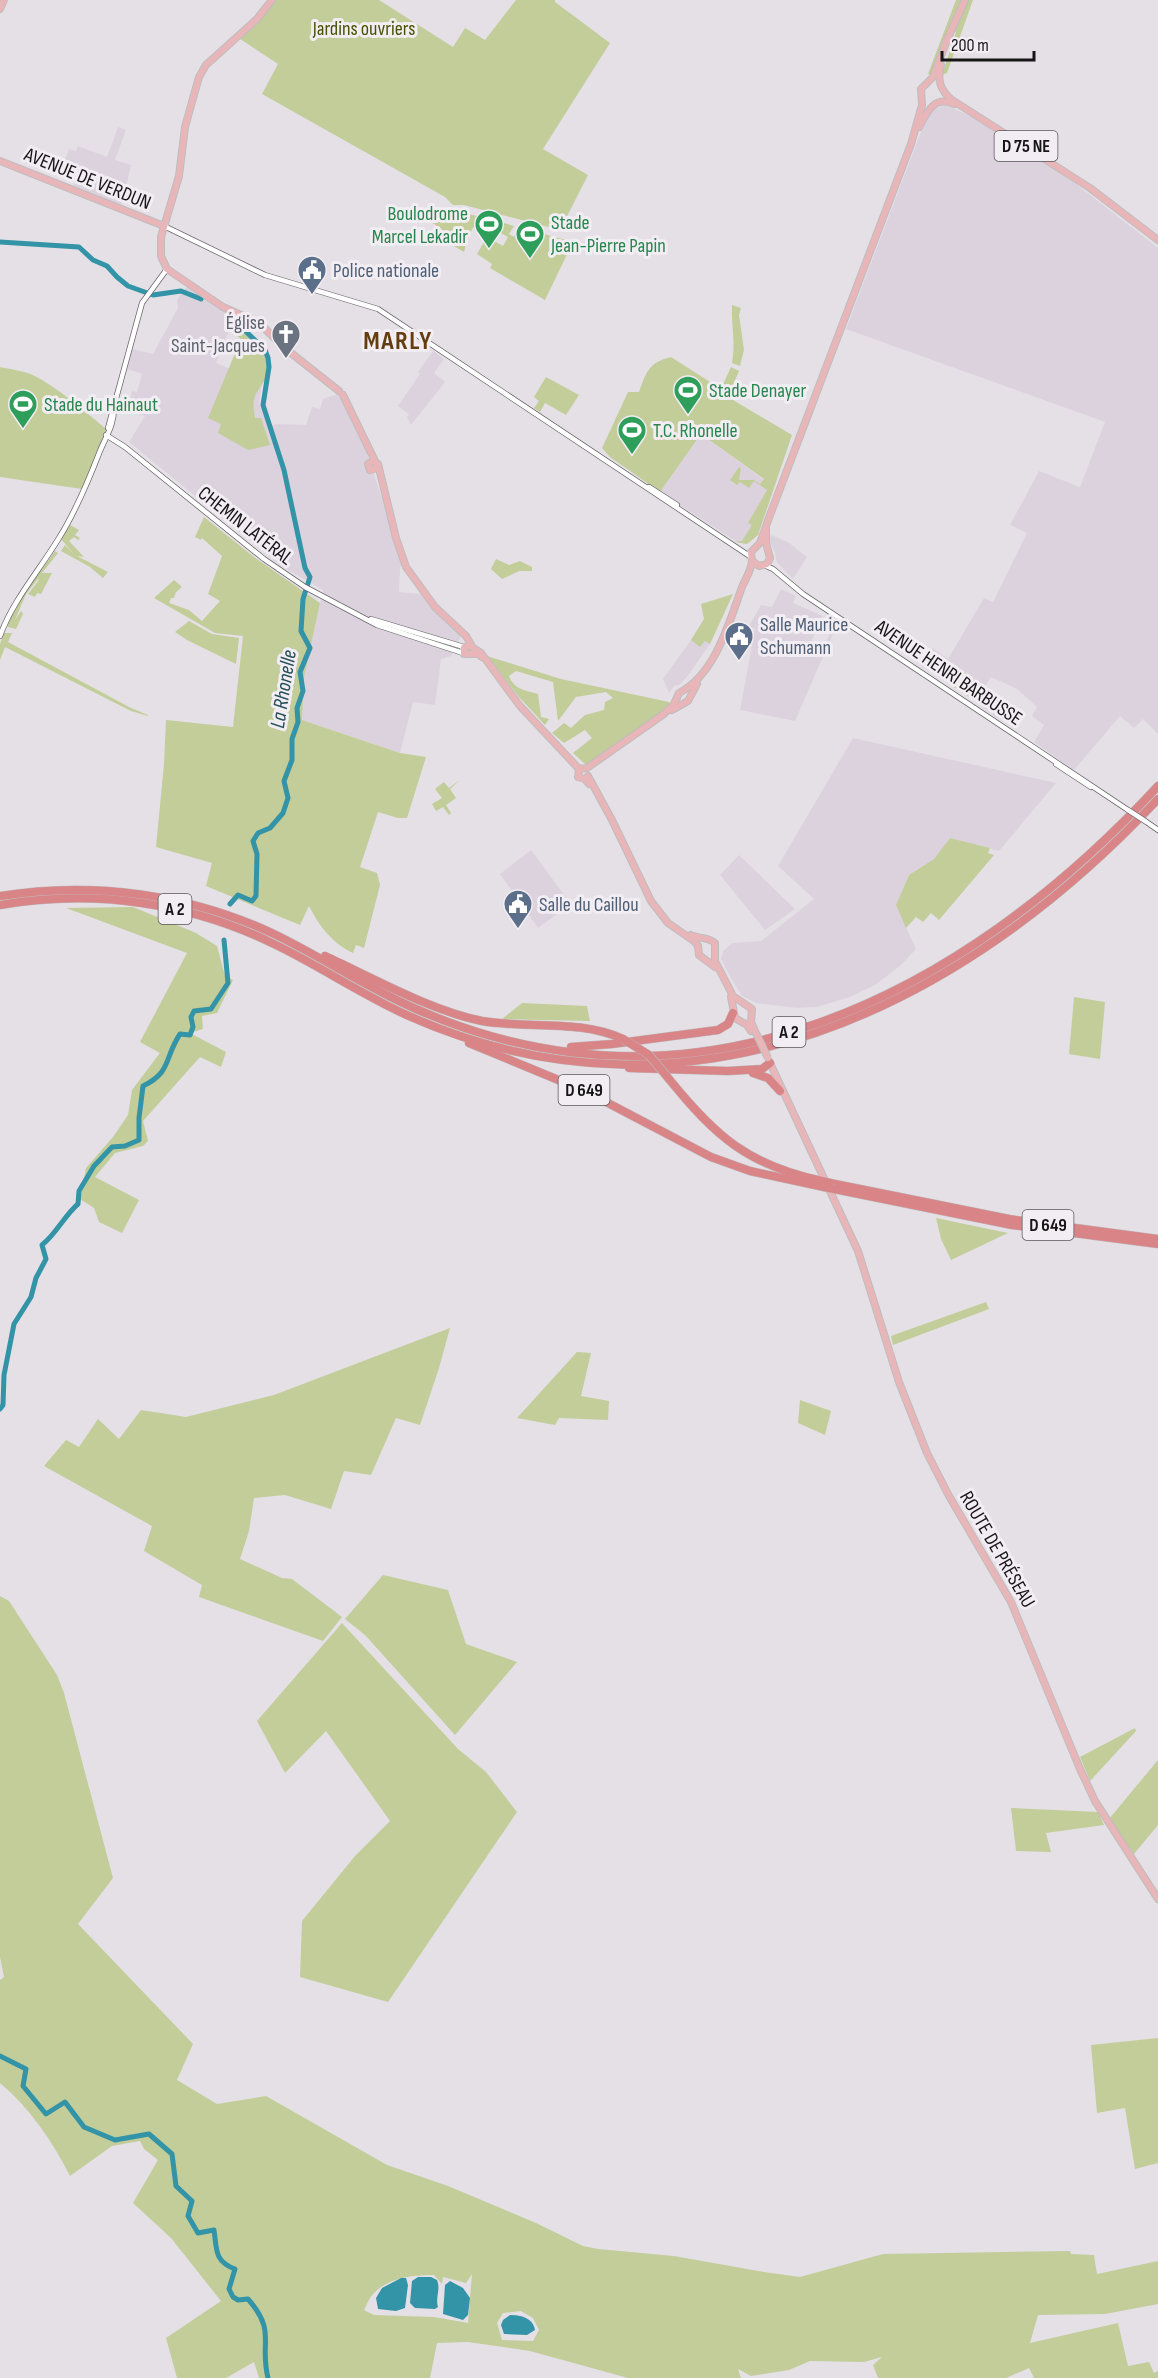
<svg xmlns="http://www.w3.org/2000/svg" width="1158" height="2378" viewBox="0 0 1158 2378" font-family="'Sofia Sans Condensed',sans-serif">
<rect width="100%" height="100%" fill="#e5e0e6"/>
<g fill="#dbd2de">
<polygon points="945,105 966,114 995,130 1076,184 1158,248 1158,734 1143,719 1134,728 1120,716 1074,770 1034,742 1044,725 1032,716 1037,707 1017,689 991,677 984,688 1005,705 998,719 975,701 983,688 963,672 952,686 920,665 933,648 948,659 984,598 993,602 1027,533 1010,525 1039,471 1080,487 1105,422 846,329 925,121 932,110"/>
<polygon points="118,127 126,130 115,160 131,165 122,205 73,186 79,167 64,163 69,149 76,151 78,146 107,157"/>
<polygon points="187,286 235,316 216,363 262,382 259,404 269,426 278,424 306,425 312,407 320,409 323,399 338,394 363,441 383,502 402,565 400,568 399,592 421,594 433,610 462,636 458,641 451,656 441,659 435,705 413,702 400,753 302,720 304,678 323,590 281,566 129,442 145,416 132,412 133,406 129,404 132,391 137,392 142,374 127,369 132,349 153,354 178,308 177,300"/>
<polygon points="433,351 444,359 434,373 445,382 411,425 407,417 409,414 398,406 420,374 418,372"/>
<polygon points="701,434 774,487 758,535 747,544 737,542 660,492"/>
<polygon points="771,535 788,542 807,557 793,579 777,562 774,550 769,541"/>
<polygon points="781,589 796,596 793,603 823,616 810,644 823,648 837,619 839,620 795,721 740,710 755,629 749,626 761,605 772,607"/>
<polygon points="691,640 700,647 705,641 710,644 687,677 679,685 674,686 669,693 663,679"/>
<polygon points="853,738 1056,783 999,851 950,838 934,859 909,875 896,905 916,949 900,966 875,985 850,997 817,1007 797,1008 756,1003 742,996 732,980 721,959 723,951 732,943 761,941 814,899 778,866"/>
<polygon points="531,850 571,904 538,928 500,874"/>
<polygon points="739,855 795,909 765,930 720,875"/>
</g>
<g fill="#c2cd9a" fill-rule="evenodd">
<polygon points="276,0 379,0 453,47 465,28 485,40 516,0 555,0 555,2 610,43 543,149 588,175 560,230 464,205 453,205 445,197 262,94 278,64 240,39"/>
<polygon points="956,0 973,0 947,73 942,75 956,32 949,29 931,75 928,74"/>
<path d="M 454,210 L 484,218 C 470,227 469,235 464,252 L 438,237 L 442,229 L 431,222 L 446,212 Z"/>
<polygon points="497,221 514,226 509,234 514,237 519,227 573,242 545,300 490,268 492,264 477,254 487,237 503,246 508,237 495,230 498,226"/>
<path d="M 732,305 L 741,308 L 739,315 L 744,350 L 740,366 L 732,363 C 736,343 731,325 732,305 Z"/>
<path d="M 236,323 C 250,338 279,359 263,383 C 253,397 252,400 255,418 L 261,418 L 270,445 L 248,450 L 218,433 L 221,424 L 208,418 L 241,339 L 232,332 Z"/>
<path d="M 671,357 L 721,389 L 731,367 L 739,371 L 728,397 L 792,435 L 758,535 L 747,544 L 735,542 L 742,541 L 752,525 L 748,523 L 767,490 L 754,481 L 749,488 L 740,482 L 737,485 L 730,480 L 739,467 L 741,469 L 739,480 L 754,480 L 760,484 L 764,479 L 701,434 L 660,492 L 610,457 L 602,448 L 628,392 L 639,392 C 647,371 648,363 671,357 Z"/>
<path d="M 0,367 C 10,369 23,371 33,375 C 60,389 83,410 106,429 L 82,489 L 0,477 Z"/>
<polygon points="546,377 579,395 566,415 545,403 540,412 534,408 539,401 534,397"/>
<path d="M 204,517 L 254,557 L 320,603 L 304,678 L 302,720 L 400,753 L 426,757 L 407,818 L 398,818 L 378,812 L 360,867 L 377,873 L 380,885 L 364,948 L 356,945 L 353,953 C 331,942 320,927 309,906 L 300,925 L 206,886 L 212,863 L 156,847 L 164,764 L 166,720 L 233,727 L 243,636 L 215,633 L 154,598 L 174,580 L 182,587 L 176,592 L 174,598 L 171,598 L 169,603 L 189,610 L 202,621 L 220,601 L 208,594 L 222,556 L 202,538 L 201,540 L 195,537 Z"/>
<polygon points="70,525 79,530 75,535 80,538 78,540 74,537 69,541 84,557 77,556 108,572 103,578 90,567 61,551 65,545 74,554 61,539"/>
<polygon points="55,551 58,553 42,573 52,573 41,594 37,593 35,597 28,594 39,580 38,579 26,594 15,620 21,611 23,614 16,629 8,627 7,624 18,602"/>
<polygon points="496,559 509,565 520,561 532,567 532,571 519,571 502,579 491,569"/>
<polygon points="733,594 710,644 705,641 700,647 691,640 704,619 701,604"/>
<polygon points="189,621 212,634 239,638 236,664 187,640 175,632"/>
<polygon points="4,633 12,633 8,642 131,708 148,715 148,716 131,711 5,647 0,660 0,644"/>
<path d="M 487,656 L 561,679 L 669,702 L 670,706 L 592,763 L 585,764 L 573,753 L 592,738 L 585,730 L 564,743 L 552,733 L 564,723 L 571,728 L 585,715 L 604,710 L 605,702 L 613,698 L 606,692 L 576,697 L 558,721 L 553,682 L 516,671 L 509,676 C 515,690 524,690 538,694 L 541,717 L 549,719 L 545,725 L 519,697 Z"/>
<polygon points="963,671 984,688 975,701 952,686"/>
<polygon points="460,780 450,789 456,798 446,805 451,813 449,815 443,807 436,811 432,804 442,798 435,789 444,782 449,788"/>
<polygon points="950,838 990,848 988,853 994,855 939,920 931,913 923,922 916,917 906,928 896,905 909,875 934,859"/>
<polygon points="133,907 196,933 217,946 225,976 233,980 217,1013 202,1016 203,1029 190,1033 226,1052 221,1067 200,1057 143,1121 148,1141 143,1146 115,1153 95,1177 139,1200 122,1233 99,1222 94,1208 80,1199 86,1168 113,1137 128,1115 132,1090 160,1053 140,1042 187,953 66,908"/>
<polygon points="1074,997 1105,1002 1100,1059 1069,1054"/>
<polygon points="522,1003 587,1006 590,1021 502,1019"/>
<polygon points="936,1218 1008,1233 951,1260 941,1239"/>
<polygon points="986,1302 989,1309 893,1345 891,1336"/>
<polygon points="450,1328 439,1368 420,1425 396,1418 371,1475 344,1471 331,1509 285,1495 254,1498 249,1531 240,1559 282,1578 292,1579 342,1617 323,1641 199,1597 202,1585 144,1551 152,1526 44,1466 66,1440 79,1447 98,1419 119,1439 141,1410 186,1417 274,1395"/>
<polygon points="577,1352 591,1353 581,1396 609,1401 608,1420 559,1418 555,1425 517,1418"/>
<polygon points="800,1400 831,1411 825,1435 798,1423"/>
<polygon points="383,1575 448,1590 466,1644 517,1662 455,1735 365,1635 345,1619"/>
<path d="M 0,1596 L 9,1601 L 57,1675 L 64,1693 L 113,1878 L 78,1924 L 193,2044 L 177,2080 L 217,2104 L 266,2096 L 387,2165 L 448,2186 L 536,2223 L 583,2246 L 598,2249 L 674,2256 L 764,2272 L 800,2277 L 883,2254 L 1070,2251 L 1071,2254 L 1094,2255 L 1097,2274 L 1158,2261 L 1158,2304 L 1105,2314 L 1038,2315 L 1030,2343 L 1118,2323 L 1128,2366 L 1149,2362 L 1154,2373 L 1158,2371 L 1158,2378 L 1034,2378 L 1029,2368 L 1006,2378 L 878,2378 L 873,2365 L 882,2357 L 864,2362 L 810,2361 L 789,2370 L 751,2376 L 738,2369 L 741,2378 L 628,2378 L 530,2351 L 468,2342 L 437,2343 L 430,2378 L 259,2378 L 254,2362 L 226,2378 L 177,2378 L 166,2338 L 221,2301 L 171,2238 L 133,2203 L 158,2160 L 144,2149 L 140,2141 L 112,2146 L 70,2176 C 53,2142 30,2108 0,2083 L 0,1980 L 4,1977 L 0,1957 ZM 472,2274 L 468,2323 L 434,2317 L 374,2315 L 364,2310 C 367,2304 370,2297 374,2293 C 389,2277 414,2275 434,2275 L 442,2284 L 443,2277 L 466,2283 ZM 521,2311 L 533,2318 L 539,2330 L 533,2341 L 502,2340 L 497,2323 L 503,2313 Z"/>
<polygon points="342,1623 458,1749 486,1772 517,1812 388,2002 300,1977 302,1921 355,1856 390,1821 326,1731 285,1773 257,1721"/>
<polygon points="1135,1728 1136,1731 1090,1781 1080,1757"/>
<polygon points="1158,1760 1158,1825 1134,1854 1109,1819"/>
<polygon points="1011,1808 1098,1812 1104,1825 1046,1833 1051,1852 1016,1851"/>
<polygon points="1158,2038 1158,2163 1135,2169 1125,2108 1097,2113 1091,2045"/>
</g>
<g fill="#3393a7">
<path d="M 418,2277 L 431,2277 L 437,2280 C 441,2290 435,2297 438,2307 L 435,2309 L 415,2308 L 410,2303 L 412,2281 Z"/>
<polygon points="401,2278 406,2278 408,2285 405,2308 396,2311 378,2309 376,2298 382,2288"/>
<polygon points="450,2281 463,2288 470,2298 468,2315 463,2320 443,2314 445,2285"/>
<path d="M 510,2315 C 521,2315 533,2318 535,2330 L 527,2335 L 504,2334 L 501,2325 L 503,2320 Z"/>
</g>
<g fill="none" stroke-linecap="round" stroke-linejoin="round">
<g stroke="#3393a7" stroke-width="5">
<polyline points="0,242 79,247 93,260 107,266 117,277 128,286 153,295 181,291 201,299"/>
<polyline points="230,904 238,895 252,901 256,896 257,854 253,841 258,833 270,828 283,813 288,798 284,781 292,760 292,739 298,722 297,708 303,691 300,672 310,648 301,631 303,599 310,577 305,568 284,470 263,405 269,367 268,358 265,350 231,317"/>
<path d="M 0,1409 L 3,1405 L 4,1375 L 14,1324 L 31,1297 L 36,1278 L 46,1259 L 42,1245 C 57,1233 64,1216 78,1204 L 79,1191 L 94,1166 L 112,1147 L 125,1146 L 139,1140 L 139,1118 L 143,1086 C 172,1072 164,1058 180,1034 L 190,1035 L 193,1027 L 191,1017 L 194,1011 L 211,1009 L 228,983 L 224,940"/>
<path d="M 0,2056 L 26,2069 L 23,2086 L 46,2114 L 65,2102 L 84,2127 L 115,2140 L 149,2134 L 172,2154 L 176,2186 L 192,2201 L 188,2216 L 198,2233 L 214,2230 C 217,2250 214,2261 235,2269 L 229,2289 L 233,2297 L 238,2300 L 248,2299 C 277,2332 259,2342 268,2378"/>
</g>
<g stroke="#6c686d" stroke-width="6">
<g id="minor">
<polyline points="164,226 265,275 378,309 751,557"/>
<polyline points="108,428 142,303 167,269"/>
<polyline points="106,435 125,447 264,559 305,587 377,625 463,653"/>
<polyline points="649,487 677,505"/>
<polyline points="764,565 773,569 803,594 1128,810"/>
<polyline points="371,619 464,647"/>
<path d="M 0,636 C 13,600 39,571 59,538 C 76,511 88,482 100,451 C 106,436 114,426 114,408"/>
<polyline points="1056,764 1091,787"/>
<polyline points="1145,821 1158,830"/>
</g>
</g>
<g stroke="#bebdbe" stroke-width="8">
<g id="major">
<polyline points="272,0 257,19 206,65 199,77 185,127 179,176 161,237 161,256 167,269 223,307 259,323 286,349 339,391"/>
<polyline points="0,9 4,0"/>
<path d="M 941,65 C 937,80 940,90 952,100 L 1090,188 L 1158,240"/>
<path d="M 919,127 C 927,112 934,95 954,104"/>
<polyline points="0,161 164,226"/>
<polyline points="343,395 375,461"/>
<polyline points="377,468 370,470 368,464 373,461 378,464 396,538 406,567 435,607 466,636 473,648 481,653 520,706 579,769"/>
<polyline points="766,527 766,543 770,558 767,564 759,566 752,561 751,552 760,543 770,515 911,144 922,105 921,89 933,77 947,40 965,0"/>
<polyline points="471,646 464,647 464,654 478,654 482,657"/>
<polyline points="672,710 688,701 697,684"/>
<path d="M 579,769 L 587,768 L 664,714 L 674,704 L 679,693 C 715,675 729,623 742,587 C 746,578 751,571 752,561"/>
<polyline points="579,769 578,777 585,779 589,784"/>
<polyline points="588,776 612,820 651,901 668,923 694,941 698,946"/>
<path d="M 691,935 C 699,939 709,937 715,943 L 715,961 L 733,996 L 752,1009 L 751,1022 L 755,1031"/>
<polyline points="698,946 699,955 715,967"/>
<polyline points="731,997 735,1018 747,1025 751,1031"/>
<polyline points="769,1061 858,1251 899,1382 927,1453 949,1496 1011,1602 1080,1769 1095,1801 1158,1899"/>
</g>
</g>
<g stroke="#bebdbe" stroke-width="9">
<g id="highway">
<path d="M 0,896 C 93,881 189,894 274,934 C 322,957 367,988 416,1009 C 698,1133 965,995 1158,786"/>
<path d="M 0,905 C 93,889 189,902 274,944 C 320,966 362,995 409,1016 C 690,1141 963,1008 1158,799"/>
<path d="M 325,956 C 373,978 431,1011 482,1021 C 529,1029 579,1019 623,1039"/>
<polyline points="469,1043 585,1091 711,1157 750,1171 824,1187"/>
<polyline points="571,1047 612,1044 718,1030 728,1024 733,1013"/>
<polyline points="629,1068 728,1071 762,1069 770,1063"/>
<polyline points="753,1073 768,1078 780,1091"/>
<path d="M 669,1079 C 716,1137 748,1165 822,1181"/>
<polyline points="830,1183 1009,1219 1158,1239"/>
<polyline points="834,1189 1012,1225 1158,1244"/>
</g>
</g>
<use href="#minor" stroke="#fff" stroke-width="4.5"/>
<use href="#major" stroke="#e8b6b8" stroke-width="6"/>
<use href="#highway" stroke="#d98588" stroke-width="8"/>
<g stroke="#6c686d" stroke-width="6" stroke-linecap="butt">
<polyline id="minor-bridge" points="1128,810 1145,821"/>
</g>
<g stroke="#bebdbe" stroke-width="8" stroke-linecap="butt">
<polyline id="major-bridge" points="755,1031 768,1058"/>
</g>
<g stroke="#bebdbe" stroke-width="9" stroke-linecap="butt">
<g id="highway-bridge">
<polyline points="623,1039 649,1055 669,1079"/>
<polyline points="822,1181 830,1183"/>
<polyline points="824,1187 834,1189"/>
</g>
</g>
<use href="#minor-bridge" stroke="#fff" stroke-width="4.5"/>
<use href="#major-bridge" stroke="#e8b6b8" stroke-width="6"/>
<use href="#highway-bridge" stroke="#d98588" stroke-width="8"/>
</g>
<defs>
<g id="stadium-pin" transform="scale(1.5)"><path d="M0 17L-7.5 6A9.5 9.5 0 1 1 7.5 6Z" fill="#2e9e5b" stroke="#f2edf3"/><path d="M0-5a6.5 5 0 1 0 0 10a6.5 5 0 1 0 0-10ZM-3.5-1.8h7v3.6h-7Z" fill="#fff"/></g>
<g id="civic-pin" transform="scale(1.5)"><path d="M0 17L-7.5 6A9.5 9.5 0 1 1 7.5 6Z" fill="#5c6f8a" stroke="#f2edf3"/><path d="M-.6-6.5H3V-4.5H.6V-3L4-1V1h2V6H-6V1h2V-1L-.6-3ZM-1.2 2.5V6h2.4V2.5Z" fill="#fff"/></g>
<g id="church-pin" transform="scale(1.5)"><path d="M0 17L-7.5 6A9.5 9.5 0 1 1 7.5 6Z" fill="#6b7280" stroke="#f2edf3"/><path d="M-1.2-6h2.4v3.5h3.3v2.4h-3.3V6h-2.4V-.1h-3.3v-2.4h3.3Z" fill="#fff"/></g>
</defs>
<g fill-rule="evenodd">
<use href="#stadium-pin" x="489" y="224"/>
<use href="#stadium-pin" x="530" y="234"/>
<use href="#civic-pin" x="312" y="270"/>
<use href="#church-pin" x="286" y="334"/>
<use href="#stadium-pin" x="688" y="390"/>
<use href="#stadium-pin" x="23" y="404"/>
<use href="#stadium-pin" x="632" y="430"/>
<use href="#civic-pin" x="739" y="636"/>
<use href="#civic-pin" x="518" y="904"/>
</g>
<g text-anchor="middle" stroke-width="6" stroke-linejoin="round" paint-order="stroke">
<g fill="#f2edf3" stroke="#595659" stroke-width="1.5">
<rect x="994.5" y="131" width="63" height="30" rx="4.5"/>
<rect x="158.5" y="894" width="33" height="30" rx="4.5"/>
<rect x="772.5" y="1017" width="33" height="30" rx="4.5"/>
<rect x="558.5" y="1075" width="51" height="30" rx="4.5"/>
<rect x="1022.5" y="1210" width="51" height="30" rx="4.5"/>
</g>
<g font-size="18" font-weight="bold" fill="#171517">
<text x="1026" y="152">D 75 NE</text>
<text x="175" y="915">A 2</text>
<text x="789" y="1038">A 2</text>
<text x="584" y="1096">D 649</text>
<text x="1048" y="1231">D 649</text>
</g>
<g font-size="20" fill="#475200" stroke="#f2edf3">
<text x="364" y="35">Jardins ouvriers</text>
</g>
<g font-size="20" fill="#171517" stroke="#f2edf3">
<text transform="translate(88 178) rotate(22)" y="7">AVENUE DE VERDUN</text>
<text transform="translate(246 525) rotate(38)" y="7">CHEMIN LATÉRAL</text>
<text transform="translate(949 672) rotate(34)" y="7">AVENUE HENRI BARBUSSE</text>
<text transform="translate(998 1549) rotate(60)" y="7">ROUTE DE PRÉSEAU</text>
</g>
<g font-size="20" fill="#27864d" stroke="#f2edf3" text-anchor="start">
<text x="468" y="220" text-anchor="end">Boulodrome<tspan x="468" dy="23">Marcel Lekadir</tspan></text>
<text x="551" y="229">Stade<tspan x="551" dy="23">Jean-Pierre Papin</tspan></text>
<text x="709" y="397">Stade Denayer</text>
<text x="44" y="411">Stade du Hainaut</text>
<text x="653" y="437">T.C. Rhonelle</text>
</g>
<g font-size="20" fill="#4e5e75" stroke="#f2edf3" text-anchor="start">
<text x="333" y="277">Police nationale</text>
<text x="760" y="631">Salle Maurice<tspan x="760" dy="23">Schumann</tspan></text>
<text x="539" y="911">Salle du Caillou</text>
</g>
<g font-size="20" fill="#5b616d" stroke="#f2edf3" text-anchor="end">
<text x="265" y="329">Église<tspan x="265" dy="23">Saint-Jacques</tspan></text>
</g>
<g font-size="21" font-style="italic" fill="#254f58" stroke="#f2edf3">
<text transform="translate(283 689) rotate(-81)" y="7">La Rhonelle</text>
</g>
<g font-size="26" font-weight="bold" letter-spacing="1.5" fill="#653e10" stroke="#f2edf3">
<text x="398" y="349">MARLY</text>
</g>
</g>
<path d="M942 51v9h92v-9" fill="none" stroke="#171517" stroke-width="3"/>
<text x="951" y="51" font-size="18" fill="#171517" stroke="#f2edf3" stroke-width="4.5" paint-order="stroke">200 m</text>
</svg>
